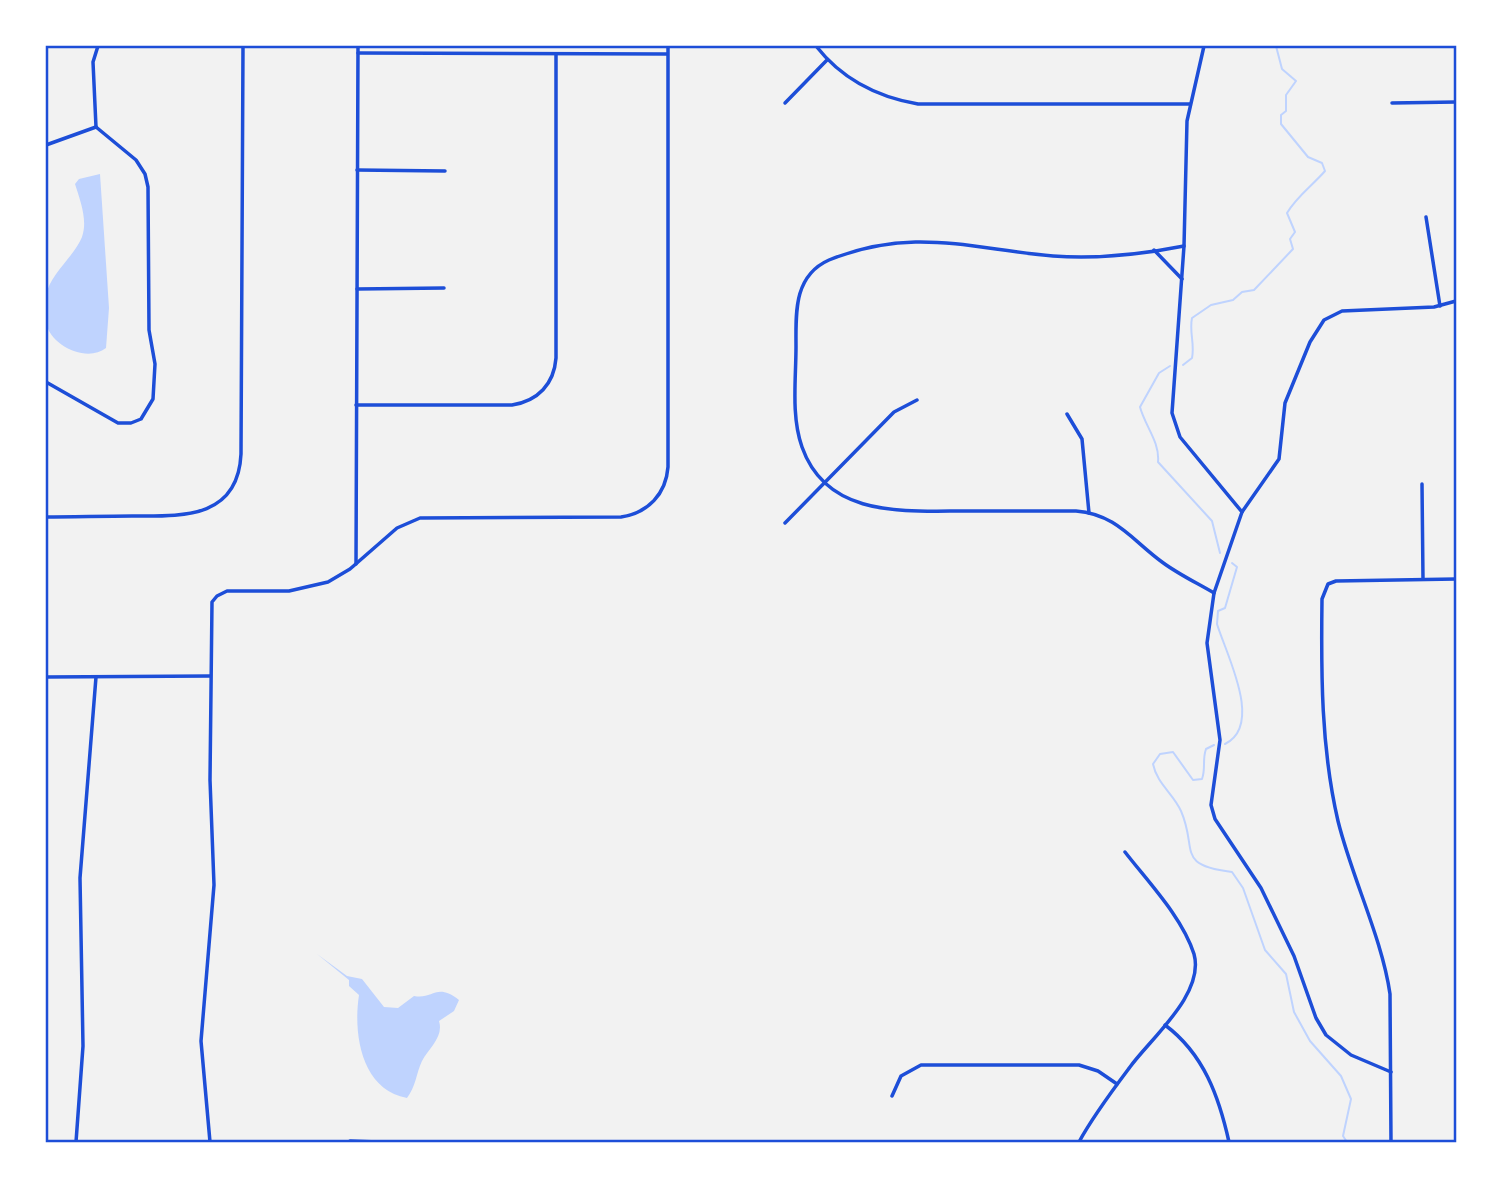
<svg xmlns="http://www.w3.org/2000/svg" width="1502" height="1188" viewBox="0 0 1502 1188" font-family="'Nunito Sans',sans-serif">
<rect width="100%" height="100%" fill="#f2f2f2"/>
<g fill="#bfd3fe">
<path d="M 100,174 L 109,308 L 106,348 C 87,363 51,346 46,323 C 44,316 44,303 46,296 C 49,275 74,257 82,237 C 88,220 80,200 75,184 L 79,179 Z"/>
<path d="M 317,954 L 347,976 L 362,979 L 384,1007 L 398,1008 L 414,996 C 433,1000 436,982 459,1000 L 454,1011 L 439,1021 C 444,1037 429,1048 422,1061 C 416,1074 416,1086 407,1098 C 361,1090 353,1033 359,995 L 349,986 L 349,980 Z"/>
</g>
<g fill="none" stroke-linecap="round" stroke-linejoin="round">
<g stroke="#bfd3fe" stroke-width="2">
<path d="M 1183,365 L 1192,358 C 1195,344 1189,332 1192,318 L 1211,305 L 1233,300 L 1242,292 L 1254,290 L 1293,249 L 1290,239 L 1295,232 L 1287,213 C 1297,196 1312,186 1325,171 L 1322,163 L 1308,157 L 1281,124 L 1281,115 L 1286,111 L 1286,95 L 1296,81 L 1282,69 L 1276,46"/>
<path d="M 1170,366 L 1159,373 L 1140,407 C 1145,426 1160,442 1158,462 L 1212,521 L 1220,553"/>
<path d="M 1225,744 C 1264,725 1226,654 1217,624 L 1218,611 L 1225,608 L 1237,567 L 1232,563"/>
<path d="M 1214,745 L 1206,749 C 1202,760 1206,768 1202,779 L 1193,780 L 1173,752 L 1160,754 L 1153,764 C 1157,784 1173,793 1181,811 C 1198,850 1175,865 1232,872 L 1243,888 L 1265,950 L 1286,974 L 1294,1012 L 1310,1041 L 1341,1076 L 1351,1099 L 1343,1136 L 1347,1142"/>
</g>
<g stroke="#1d4ed8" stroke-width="3.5">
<path d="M 816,46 C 841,78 877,97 918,104 L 1190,104"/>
<polyline points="1204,46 1187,121 1184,246 1172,413 1180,437 1242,512"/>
<polyline points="358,53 667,54"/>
<polyline points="785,103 827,60"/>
<polyline points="1392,103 1456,102"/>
<polyline points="96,127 93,62 98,46"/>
<polyline points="46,145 96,127"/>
<polyline points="357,170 445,171"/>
<polyline points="1426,217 1440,306"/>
<path d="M 1184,246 C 1144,254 1095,259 1053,256 C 970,249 913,226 829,260 C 793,276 796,314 796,347 C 796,379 791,416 802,447 C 827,518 904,511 965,511 C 1002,511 1039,511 1076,511 C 1116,514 1133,541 1162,562 C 1178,574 1197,583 1214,593"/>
<polyline points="1154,250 1182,279"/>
<polyline points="357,289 444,288"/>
<polyline points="46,382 118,423 131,423 141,419 153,399 155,364 149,330 148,187 145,174 136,160 96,127"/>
<path d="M 356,405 L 512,405 C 538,401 554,384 556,358 L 556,54"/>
<polyline points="1067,414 1082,439 1089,513"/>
<polyline points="1422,484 1423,579"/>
<path d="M 46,517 C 74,517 103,516 132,516 C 180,516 238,520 241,454 L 243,46"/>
<polyline points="785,523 894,412 917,400"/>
<polyline points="356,564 358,46"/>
<polyline points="46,677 210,676"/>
<path d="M 1165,1025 C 1204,1054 1219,1097 1229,1142"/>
<polyline points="1391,1072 1351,1055 1326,1035 1316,1018 1294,956 1261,888 1215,819 1211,805 1220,740 1207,643 1214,593 1242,512 1279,459 1285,403 1310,342 1324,320 1342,311 1434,307 1456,301"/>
<polyline points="892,1096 901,1076 921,1065 1079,1065 1098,1071 1117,1084"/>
<polyline points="350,1141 378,1142"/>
<polyline points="76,1142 83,1046 80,878 96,677"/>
<path d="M 210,1142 L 201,1041 L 214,885 L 210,780 L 212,602 L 217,596 L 227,591 L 289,591 L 328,582 L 350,569 L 397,528 L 420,518 L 621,517 C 648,513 666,494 668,467 L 668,46"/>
<path d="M 1079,1142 C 1093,1116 1112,1091 1130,1067 C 1151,1038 1205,994 1194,954 C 1182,917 1149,883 1125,852"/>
<path d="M 1391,1142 L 1390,994 C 1382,938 1352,878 1338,821 C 1321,748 1321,673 1322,599 L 1328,584 L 1336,581 L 1456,579"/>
</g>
</g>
<rect width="1502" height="1188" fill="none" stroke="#ffffff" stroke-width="94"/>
<rect x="47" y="47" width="1408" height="1094" fill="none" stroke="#1d4ed8" stroke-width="2.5"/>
</svg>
